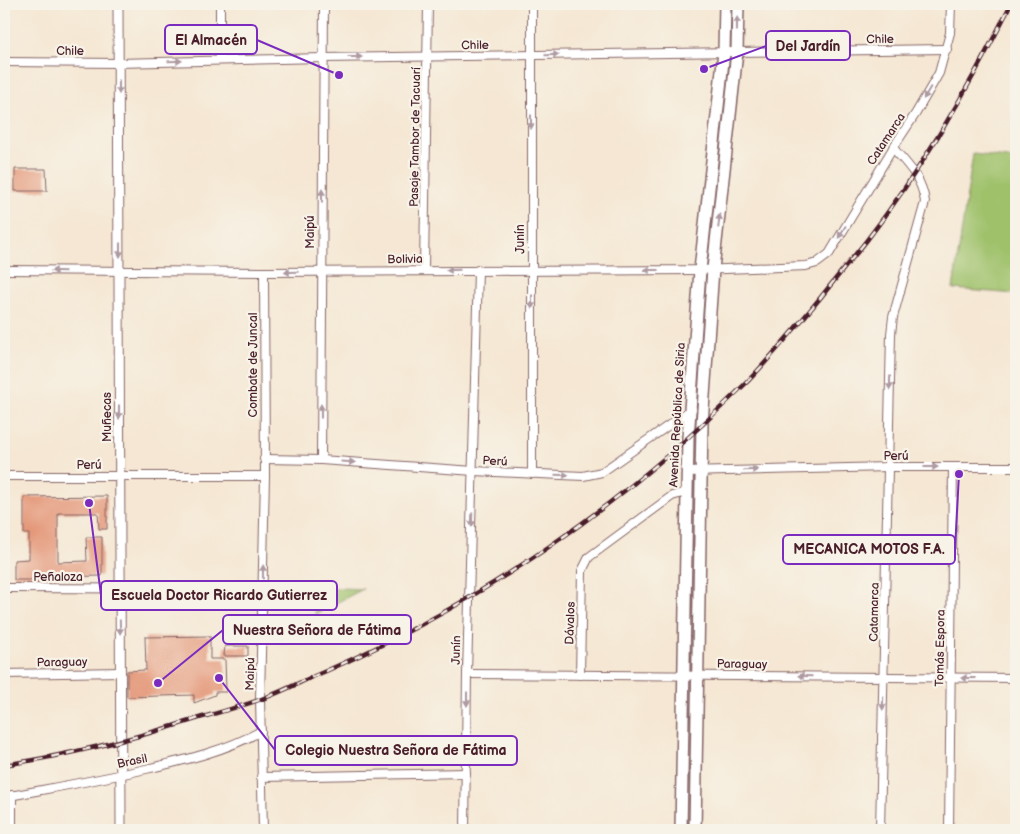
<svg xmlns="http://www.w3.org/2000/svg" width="1020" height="834" viewBox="0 0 1020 834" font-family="'Balsamiq Sans',sans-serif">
<rect width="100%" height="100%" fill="#f7f3e8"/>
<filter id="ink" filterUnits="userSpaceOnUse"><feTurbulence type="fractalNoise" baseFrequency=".02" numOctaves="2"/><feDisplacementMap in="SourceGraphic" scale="10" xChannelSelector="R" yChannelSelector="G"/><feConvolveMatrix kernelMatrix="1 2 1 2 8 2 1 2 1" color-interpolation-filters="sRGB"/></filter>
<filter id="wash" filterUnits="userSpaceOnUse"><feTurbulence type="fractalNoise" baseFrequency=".0096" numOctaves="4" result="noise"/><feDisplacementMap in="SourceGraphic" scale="20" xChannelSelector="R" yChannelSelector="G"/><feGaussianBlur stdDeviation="1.12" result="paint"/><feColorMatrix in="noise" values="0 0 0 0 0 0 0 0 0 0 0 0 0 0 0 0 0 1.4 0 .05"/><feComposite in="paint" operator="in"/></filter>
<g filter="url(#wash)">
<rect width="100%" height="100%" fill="#f5e7d3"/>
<g fill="#9fc16a" stroke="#74704a">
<polygon points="973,154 1016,159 1016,294 953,289"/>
<polygon points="317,587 363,589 315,614"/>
</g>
<g id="blocks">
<g fill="#e39272">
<polygon points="15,169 46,169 47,191 15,191"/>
<polygon points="107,496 107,529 99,529 98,513 58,513 58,562 87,561 86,537 102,537 102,576 50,577 50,580 14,580 14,560 29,559 29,534 24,534 24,497"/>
<polygon points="210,636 210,659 225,659 226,692 215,692 215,695 194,703 194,695 127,697 127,671 146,670 145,637"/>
<polygon points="225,646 248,646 248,656 224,656"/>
</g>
</g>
</g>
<g filter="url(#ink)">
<use href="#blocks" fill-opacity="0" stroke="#866566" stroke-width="1"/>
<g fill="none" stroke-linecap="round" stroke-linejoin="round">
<g stroke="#866566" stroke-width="10">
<g id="minor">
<polyline points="220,4 220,60"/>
<polyline points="532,4 532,474"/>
<polyline points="4,62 118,63 323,58 947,49"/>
<polyline points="4,270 264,272 700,270 806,266 817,263 829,254 893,148 916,113 939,73 950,33 951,4"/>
<polyline points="424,270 428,4"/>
<polyline points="264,459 321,460 474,471 583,476 602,472 692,409"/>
<polyline points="321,460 324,4"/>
<polyline points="686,472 889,467 1016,467"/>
<polyline points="4,476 265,476"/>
<polyline points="4,588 263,589"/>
<polyline points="4,674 121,672"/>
<polyline points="467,674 1016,678"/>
<polyline points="580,675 582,571 589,557 672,496 686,492"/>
<polyline points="261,777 466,773"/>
<path d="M 4,797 C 51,788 99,780 146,769 C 186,760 225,751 261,731"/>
<polyline points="12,830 12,795"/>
<polyline points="263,830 260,699 265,476 264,272"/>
<polyline points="465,830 467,674 478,270"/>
<path d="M 880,830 L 891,334 L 893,317 L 925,202 C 922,178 908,165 893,148"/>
<polyline points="949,830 953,467"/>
</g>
</g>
<g stroke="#866566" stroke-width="11">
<polyline id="tertiary" points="118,4 121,830"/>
</g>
<g stroke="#866566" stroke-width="14">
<g id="primary">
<polyline points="681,830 688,438 700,270 724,52 725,4"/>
<polyline points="695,830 702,424 713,269 737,52 738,4"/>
</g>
</g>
<use href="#minor" stroke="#fff" stroke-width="8"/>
<use href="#tertiary" stroke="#fff" stroke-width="9"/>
<use href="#primary" stroke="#fff" stroke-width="11"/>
<g stroke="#4a1f2b" stroke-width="4.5">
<path id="rail" d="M 4,765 C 69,755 133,739 196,719 C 217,713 239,707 259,700 C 282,692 304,680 326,671 C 481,603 623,505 743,386 C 771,358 796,327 821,297 C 836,278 852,259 867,240 C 922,169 971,84 1011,4"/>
</g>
<use href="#rail" stroke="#f7f3e8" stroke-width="2.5" stroke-dasharray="8" stroke-linecap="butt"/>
</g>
<defs><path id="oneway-solid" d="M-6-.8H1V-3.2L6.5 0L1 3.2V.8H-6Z" transform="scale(1.25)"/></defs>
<g fill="#ae9aa0">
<use href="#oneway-solid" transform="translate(737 24) rotate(-89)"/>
<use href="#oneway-solid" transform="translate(552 55) rotate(-1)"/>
<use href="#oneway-solid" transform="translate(355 57)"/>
<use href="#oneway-solid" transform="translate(175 61) rotate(-1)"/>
<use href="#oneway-solid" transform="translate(119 87) rotate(90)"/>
<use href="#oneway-solid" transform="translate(927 93) rotate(120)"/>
<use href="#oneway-solid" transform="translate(531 122) rotate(90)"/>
<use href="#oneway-solid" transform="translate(322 196) rotate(-90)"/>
<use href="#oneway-solid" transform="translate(719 221) rotate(-84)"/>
<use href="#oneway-solid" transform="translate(842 232) rotate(121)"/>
<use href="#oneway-solid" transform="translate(120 250) rotate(90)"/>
<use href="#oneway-solid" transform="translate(453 270) rotate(179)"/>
<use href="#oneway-solid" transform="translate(651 270) rotate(-180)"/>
<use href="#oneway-solid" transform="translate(58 271) rotate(-179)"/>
<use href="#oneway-solid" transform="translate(291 272) rotate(179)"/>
<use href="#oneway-solid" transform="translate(532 302) rotate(90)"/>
<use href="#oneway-solid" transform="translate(890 383) rotate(91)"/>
<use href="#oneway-solid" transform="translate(321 411) rotate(-90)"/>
<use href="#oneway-solid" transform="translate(119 412) rotate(90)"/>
<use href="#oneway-solid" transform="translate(348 462) rotate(4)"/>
<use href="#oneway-solid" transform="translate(931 467)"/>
<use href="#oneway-solid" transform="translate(751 470) rotate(-1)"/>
<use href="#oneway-solid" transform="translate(562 475) rotate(2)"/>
<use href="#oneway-solid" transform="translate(472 520) rotate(92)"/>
<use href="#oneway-solid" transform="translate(263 572) rotate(-89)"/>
<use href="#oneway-solid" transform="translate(120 627) rotate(89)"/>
<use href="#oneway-solid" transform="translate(805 676) rotate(-179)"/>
<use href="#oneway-solid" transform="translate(968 678) rotate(-180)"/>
<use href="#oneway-solid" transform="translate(467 699) rotate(90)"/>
<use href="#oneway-solid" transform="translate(883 703) rotate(92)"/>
</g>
</g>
<g text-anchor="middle" stroke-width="4.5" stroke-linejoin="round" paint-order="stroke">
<g font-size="12" fill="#4a1f2b" stroke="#f7f3e8">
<text transform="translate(880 39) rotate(-1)" y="4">Chile</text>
<text transform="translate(475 45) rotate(-1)" y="4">Chile</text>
<text x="70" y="55">Chile</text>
<text transform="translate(415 137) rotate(-89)" y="4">Pasaje Tambor de Tacuarí</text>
<text transform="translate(886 139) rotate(-57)" y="4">Catamarca</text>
<text transform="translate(310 232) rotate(-90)" y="4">Maipú</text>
<text transform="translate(520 239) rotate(-90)" y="4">Junín</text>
<text transform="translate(405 259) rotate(-1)" y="4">Bolivia</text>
<text transform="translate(253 365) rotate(-90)" y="4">Combate de Juncal</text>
<text transform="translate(677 415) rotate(-87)" y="4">Avenida República de Siria</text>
<text transform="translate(107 417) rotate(-90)" y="4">Muñecas</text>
<text x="896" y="460">Perú</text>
<text transform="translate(495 461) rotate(3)" y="4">Perú</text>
<text x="89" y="469">Perú</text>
<text x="58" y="581">Peñaloza</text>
<text transform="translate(874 612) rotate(-89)" y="4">Catamarca</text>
<text transform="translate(570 623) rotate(-88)" y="4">Dávalos</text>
<text transform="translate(940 648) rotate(-89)" y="4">Tomás Espora</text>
<text transform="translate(456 650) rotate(-89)" y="4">Junín</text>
<text transform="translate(62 662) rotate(-1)" y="4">Paraguay</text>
<text transform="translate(742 664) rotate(1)" y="4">Paraguay</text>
<text transform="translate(250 674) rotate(-88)" y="4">Maipú</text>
<text transform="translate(132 761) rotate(-12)" y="4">Brasil</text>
</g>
</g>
<path fill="none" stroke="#7b2cbf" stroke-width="2" d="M339 75L257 40M704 69L766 46M959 474L955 549M89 503L101 595M158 683L223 630M219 678L275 750"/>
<g fill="#7b2cbf" stroke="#f7f3e8" stroke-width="2">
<circle cx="339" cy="75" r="5"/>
<circle cx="704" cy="69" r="5"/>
<circle cx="959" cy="474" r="5"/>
<circle cx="89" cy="503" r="5"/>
<circle cx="158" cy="683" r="5"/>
<circle cx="219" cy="678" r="5"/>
</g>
<g fill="#f7f3e8" stroke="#7b2cbf" stroke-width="2">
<rect x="165" y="25" width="92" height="29" rx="5"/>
<rect x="766" y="31" width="84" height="29" rx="5"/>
<rect x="783" y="535" width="172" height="29" rx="5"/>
<rect x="101" y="581" width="236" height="29" rx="5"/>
<rect x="223" y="615" width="188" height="29" rx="5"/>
<rect x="275" y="736" width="242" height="29" rx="5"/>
</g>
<g font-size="14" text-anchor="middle" font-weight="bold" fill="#4a1f2b">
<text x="211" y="45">El Almacén</text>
<text x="808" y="51">Del Jardín</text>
<text x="869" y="554">MECANICA MOTOS F.A.</text>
<text x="219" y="600">Escuela Doctor Ricardo Gutierrez</text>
<text x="317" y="635">Nuestra Señora de Fátima</text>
<text x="396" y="755">Colegio Nuestra Señora de Fátima</text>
</g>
<rect width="1020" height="834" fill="none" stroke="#f7f3e8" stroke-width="20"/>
</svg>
